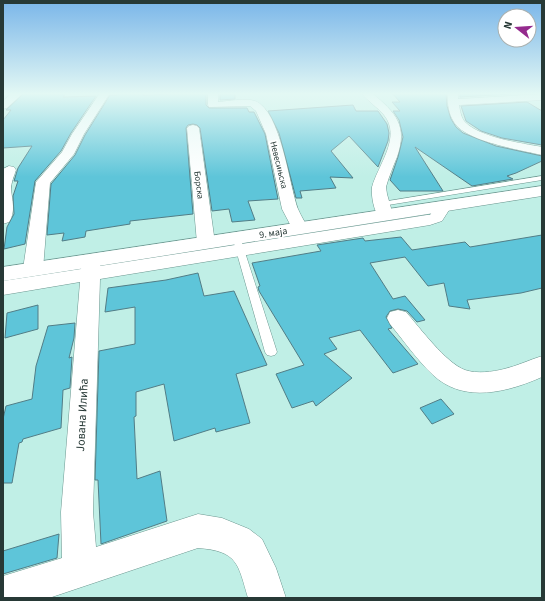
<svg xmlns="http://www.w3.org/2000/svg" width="545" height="601" viewBox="0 0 545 601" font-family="'Source Sans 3',sans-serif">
<rect width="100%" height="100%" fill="#c0efe6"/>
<g fill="#5ec5d9" stroke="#527d86">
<polygon points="24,93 66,93 63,97 96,96 71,133 61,151 35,181 25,244 4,249 7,227 14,214 13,196 18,181 14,181 18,168 32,146 3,148 3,120 11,110 6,110"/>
<polygon points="118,93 144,93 143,95 206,93 206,105 209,108 247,108 249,112 254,112 265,134 278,199 248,201 255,220 232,222 229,209 212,211 200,128 197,125 193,124 188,125 186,128 193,214 130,221 130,224 86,231 85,237 62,241 64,233 47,235 51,184 75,155 85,135 110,95 117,95"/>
<polygon points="220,93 235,93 235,99 220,100"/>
<polygon points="392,93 446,93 447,106 451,119 456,127 463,133 496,146 542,156 542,161 516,173 507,176 513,179 472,186 415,147 443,191 400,191 390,180 398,157 403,137 399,120 393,111 400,111 392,102 400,102"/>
<polygon points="460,93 509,93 511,94 460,97"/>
<polygon points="527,102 542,111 542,145 502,138 481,131 466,121 461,106"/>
<polygon points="353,105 356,111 378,111 387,124 389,133 388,141 378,167 349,136 331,151 353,178 330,177 336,188 300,191 302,198 296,198 279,133 268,111"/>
<polygon points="542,235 542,288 521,293 467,300 470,309 449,306 444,283 428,286 405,257 370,263 393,299 405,296 425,320 417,322 407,311 398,309 390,311 386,317 392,328 388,329 418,364 393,373 360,330 329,338 337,349 324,354 352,378 316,406 313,401 292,408 276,374 304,365 259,291 258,287 260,286 252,263 321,251 317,245 363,238 365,241 401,237 412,250 465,242 470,247"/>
<polygon points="198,273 204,296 234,291 267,365 236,374 250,423 216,432 215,428 174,441 164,384 136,392 136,416 134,417 137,479 160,471 167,521 101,544 98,480 95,480 99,351 135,344 135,307 105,312 108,288 166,280"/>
<polygon points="38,305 38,329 5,338 7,313"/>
<polygon points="75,323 74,338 69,358 72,357 70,388 63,390 61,428 23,439 22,442 19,443 12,483 3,483 3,419 6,406 32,399 36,366 48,326"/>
<polygon points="441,399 454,414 432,424 420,408"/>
<polygon points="59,534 57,558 3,574 3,551"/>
</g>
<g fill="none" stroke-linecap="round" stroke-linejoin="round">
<g stroke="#6c9790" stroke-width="1">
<g id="service">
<polygon points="542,176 542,180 382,206 378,204 382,202"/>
<polygon points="238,240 242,243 277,352 275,355 271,356 267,355 265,352 234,243"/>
</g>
</g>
<g stroke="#6c9790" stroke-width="1">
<g id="minor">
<polygon points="12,93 23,93 7,108 3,109 3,101"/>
<polygon points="100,93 110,93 84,134 74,154 50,183 43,269 40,273 33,275 26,273 23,269 36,182 62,152 72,134"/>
<path d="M 208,93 L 218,93 L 218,102 C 227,101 247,98 255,101 C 281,111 289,184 298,209 C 301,216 305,222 308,228 L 306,232 L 300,233 L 294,232 L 282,209 L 266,134 L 256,111 L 250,106 L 209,107 L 208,105 Z"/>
<path d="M 361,93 L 372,93 C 396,113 408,126 397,157 C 393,167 389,176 386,187 L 387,194 L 393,215 L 391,218 L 385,220 L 379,218 C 374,210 371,197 372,187 C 378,165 402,137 384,115 C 377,107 368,101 361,93 Z"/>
<path d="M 448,93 L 458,93 L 458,99 L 542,94 L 542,100 L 459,105 C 460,110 461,118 465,122 C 481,138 521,143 542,147 L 542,155 C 520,150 472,142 457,126 C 449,117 447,104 448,93 Z"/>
<polygon points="193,125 197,126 199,128 215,243 212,247 206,248 200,247 197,243 187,128 189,126"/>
<path d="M 9,166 L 14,167 L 16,170 C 14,176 11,183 11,189 C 12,200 16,212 9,222 L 3,224 L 3,169 Z"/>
<path d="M 443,202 L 449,204 L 451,207 L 442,221 L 430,225 L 100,279 L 93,512 L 96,547 L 198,514 L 222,518 L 249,529 L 262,539 L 276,568 L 286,598 L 248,598 C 238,564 238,551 198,548 L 49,598 L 3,598 L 3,576 L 62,558 L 61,512 L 80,282 L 3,295 L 3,281 L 81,269 L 82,260 L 84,256 L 91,254 L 98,256 L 100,260 L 100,266 L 427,215 L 430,215 L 437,204 Z"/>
<path d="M 398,310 L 406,312 C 420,328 446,363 465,370 C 477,374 492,372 504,369 C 517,366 529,360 542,356 L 542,377 C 508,392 464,404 433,375 C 417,360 404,341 390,324 L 387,318 L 390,312 Z"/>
</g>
</g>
<g stroke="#6c9790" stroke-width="1">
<polygon id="secondary" points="542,186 542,196 3,281 3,267"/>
</g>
<use href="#service" fill="#fff" fill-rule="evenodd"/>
<use href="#minor" fill="#fff" fill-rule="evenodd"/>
<use href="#secondary" fill="#fff" fill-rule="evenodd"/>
</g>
<linearGradient id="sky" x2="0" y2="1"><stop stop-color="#7ab6e9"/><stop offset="0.53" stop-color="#e3f8f4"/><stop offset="1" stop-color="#e3f8f4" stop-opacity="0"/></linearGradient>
<rect width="545" height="177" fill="url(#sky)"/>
<g text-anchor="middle" stroke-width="4" stroke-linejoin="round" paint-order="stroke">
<g font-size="9" fill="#273936" stroke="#fff">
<text transform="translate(279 165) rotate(76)" y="3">Невесињска</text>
<text transform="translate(199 185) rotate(83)" y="3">Борска</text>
</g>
<g font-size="10" fill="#273936" stroke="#fff">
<text transform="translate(273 232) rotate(-9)" y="4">9. маја</text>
</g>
<g font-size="12" fill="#273936" stroke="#fff">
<text transform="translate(82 415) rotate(-87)" y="4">Јована Илића</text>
</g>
</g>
<rect width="545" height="601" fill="none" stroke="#273936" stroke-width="8"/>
<g transform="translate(517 28) rotate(287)"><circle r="19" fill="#ffffff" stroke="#a9b0af"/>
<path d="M0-3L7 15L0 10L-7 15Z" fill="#952b8e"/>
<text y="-6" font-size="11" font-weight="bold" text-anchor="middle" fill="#273936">N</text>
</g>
</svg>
